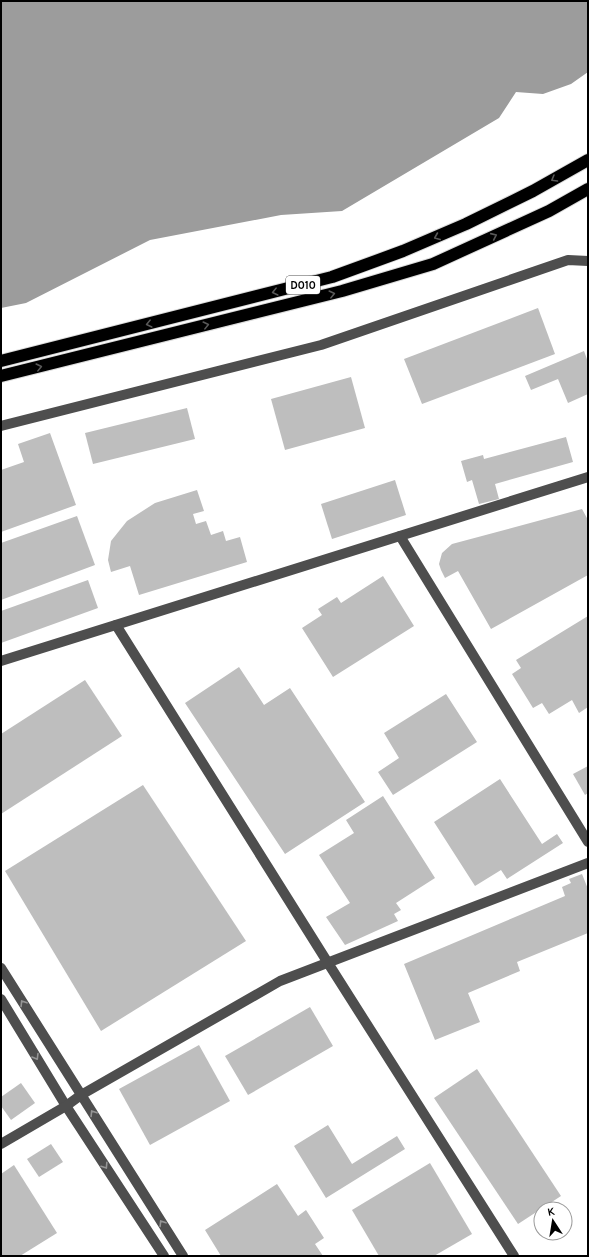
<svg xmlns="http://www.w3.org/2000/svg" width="589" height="1257" viewBox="0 0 589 1257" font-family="Karla,sans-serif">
<rect width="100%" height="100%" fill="#fff"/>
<polygon fill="#9c9c9c" points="1,1 588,1 588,72 571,84 543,94 516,92 499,118 342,211 281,215 150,240 26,303 1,308"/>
<g fill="#bebebe">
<polygon points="538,308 555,354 422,404 404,359"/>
<polygon points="584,351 588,362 588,394 568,403 558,379 531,390 525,376"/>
<polygon points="351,377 365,428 285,450 271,399"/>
<polygon points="187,408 195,439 93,464 85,433"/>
<polygon points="50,433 76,505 1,532 1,470 24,462 18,444"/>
<polygon points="566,437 573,462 495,484 499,499 479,504 472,480 467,482 461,461 483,455 484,459"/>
<polygon points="395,480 406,515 332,539 321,504"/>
<polygon points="197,490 204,511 193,514 196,524 206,521 211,535 223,531 226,541 240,537 247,562 139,595 130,566 111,572 108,560 111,541 127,521 155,503"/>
<polygon points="582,509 588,520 588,575 491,629 458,571 445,578 441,570 439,564 442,553 452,544"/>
<polygon points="77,516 95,565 1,600 1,543"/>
<polygon points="383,576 414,626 333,677 302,628 322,615 318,609 337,597 341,603"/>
<polygon points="88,580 98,608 1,643 1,611"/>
<polygon points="588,616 588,707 579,713 572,700 549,714 542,703 533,708 512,674 521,668 516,660"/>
<polygon points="239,667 264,705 290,688 365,802 285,854 185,703"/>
<polygon points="85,680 122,736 1,814 1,734"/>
<polygon points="446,694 477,742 393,795 378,772 399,758 384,733"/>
<polygon points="588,766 588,793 585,795 573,774"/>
<polygon points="500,779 542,844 557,834 563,843 507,879 501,870 475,886 434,822"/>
<polygon points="143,785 246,941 101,1031 5,871"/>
<polygon points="383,796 435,878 396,903 401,910 394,914 398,921 345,945 326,917 350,903 319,855 354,833 346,820"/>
<polygon points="582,874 588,889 588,933 517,962 520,971 468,993 480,1022 435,1040 404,964 565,896 562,887 571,883 569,879"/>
<polygon points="310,1007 333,1046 248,1095 225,1056"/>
<polygon points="199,1045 230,1101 150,1145 119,1089"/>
<polygon points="477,1069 561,1196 518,1224 434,1098"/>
<polygon points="21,1083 35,1103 11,1120 1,1106 1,1097"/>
<polygon points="328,1125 352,1164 397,1136 405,1149 326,1198 294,1146"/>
<polygon points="51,1144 63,1162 39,1177 27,1159"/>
<polygon points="430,1163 472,1234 434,1256 379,1256 352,1210"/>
<polygon points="14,1165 57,1233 20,1256 1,1256 1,1174"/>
<polygon points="277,1184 298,1216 306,1210 324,1238 315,1244 323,1256 221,1256 205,1230"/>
</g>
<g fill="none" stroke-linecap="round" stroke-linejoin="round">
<g stroke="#dbdbdb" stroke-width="14">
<g id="highway">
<polyline points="1,361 332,277 403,251 466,224 533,191 588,160"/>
<polyline points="1,376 342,291 433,264 549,211 588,189"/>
</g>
</g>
<g stroke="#4e4e4e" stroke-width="10">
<polyline points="1,426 321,345 568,260 588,261"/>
<polyline points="400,536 588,842"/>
<polyline points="116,625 328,963 514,1256"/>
<polyline points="1,661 588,477"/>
<polyline points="1,968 183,1256"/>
<polyline points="1,999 66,1106 164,1256"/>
<polyline points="1,1144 66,1106 81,1095 280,981 588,863"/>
</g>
<use href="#highway" stroke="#000" stroke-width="12"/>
</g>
<defs><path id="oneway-chevron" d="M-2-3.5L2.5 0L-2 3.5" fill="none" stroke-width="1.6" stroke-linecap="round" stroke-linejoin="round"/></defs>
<g stroke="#595959">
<use href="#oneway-chevron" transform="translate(554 179) rotate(150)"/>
<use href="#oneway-chevron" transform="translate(494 236) rotate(-24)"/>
<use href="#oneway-chevron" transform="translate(437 237) rotate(157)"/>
<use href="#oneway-chevron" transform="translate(275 292) rotate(166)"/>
<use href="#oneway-chevron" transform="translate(332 294) rotate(-14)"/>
<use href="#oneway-chevron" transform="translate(149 324) rotate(166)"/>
<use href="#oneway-chevron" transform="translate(206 325) rotate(-14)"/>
<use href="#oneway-chevron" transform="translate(39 367) rotate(-14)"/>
</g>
<g stroke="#959595">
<use href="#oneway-chevron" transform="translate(23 1003) rotate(-122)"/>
<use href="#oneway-chevron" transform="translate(36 1057) rotate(59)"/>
<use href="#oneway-chevron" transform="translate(93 1113) rotate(-122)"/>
<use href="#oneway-chevron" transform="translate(105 1166) rotate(57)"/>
<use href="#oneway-chevron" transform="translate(162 1223) rotate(-122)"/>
</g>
<g text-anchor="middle" stroke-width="4" stroke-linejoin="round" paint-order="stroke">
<rect fill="#fff" stroke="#4c4c4c" stroke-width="1" x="286" y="276" width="34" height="18" rx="3"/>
<g font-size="11" font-weight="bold" fill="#000">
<text x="303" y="289">D010</text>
</g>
</g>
<rect width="589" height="1257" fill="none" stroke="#000000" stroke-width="4"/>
<g transform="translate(553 1221) rotate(348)"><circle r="19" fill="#ffffff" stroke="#999999"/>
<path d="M0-3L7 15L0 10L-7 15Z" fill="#000000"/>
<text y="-6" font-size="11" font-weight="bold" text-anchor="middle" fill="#000000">K</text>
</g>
</svg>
